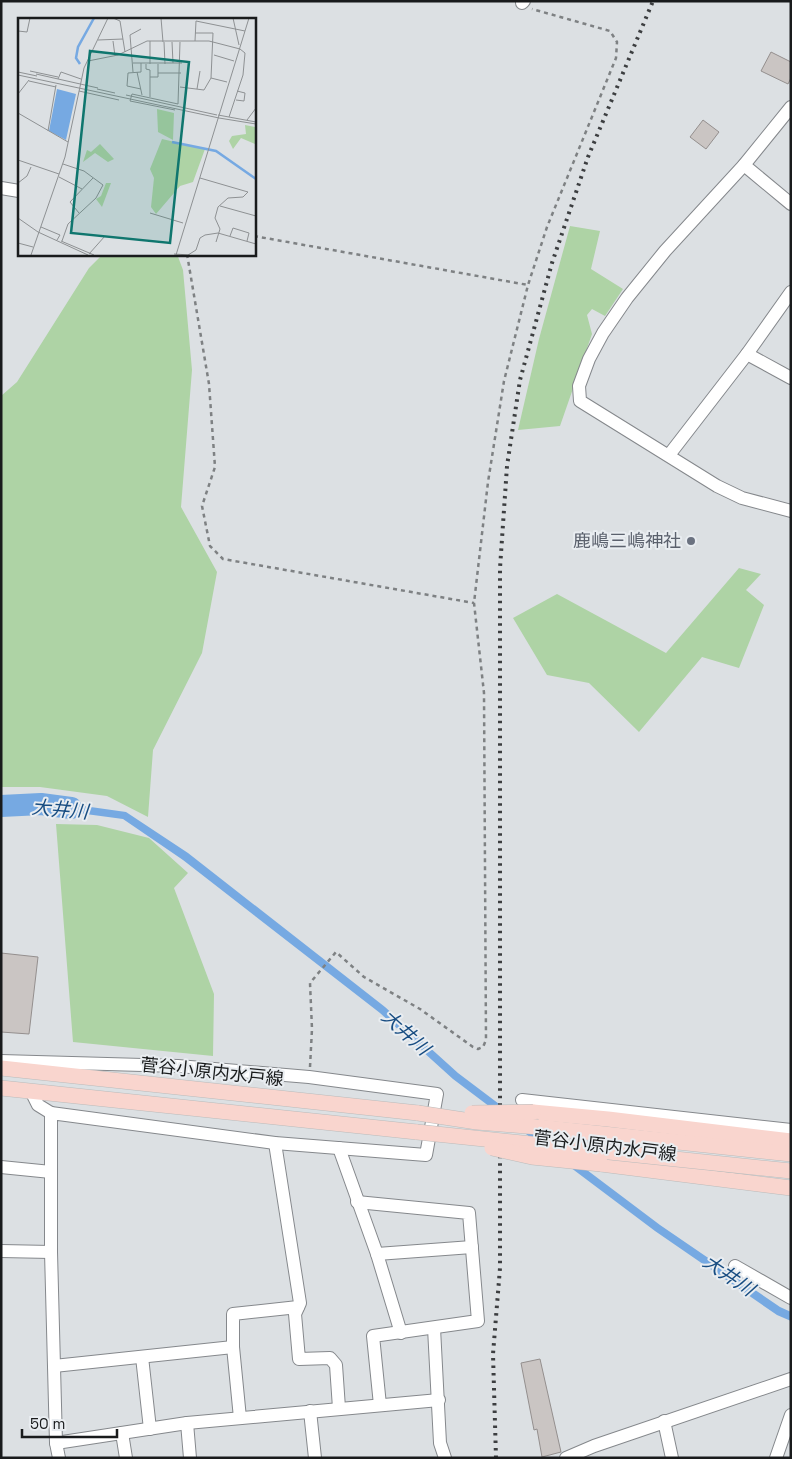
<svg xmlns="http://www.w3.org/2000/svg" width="792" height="1459" viewBox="0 0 792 1459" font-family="'Space Grotesk','Noto Sans JP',sans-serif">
<rect width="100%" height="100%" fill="#dce0e3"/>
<g fill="#aed3a5">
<polygon points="570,226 600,231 591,269 623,289 605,316 592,309 587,315 592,334 560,426 518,430 539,339"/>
<polygon points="103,254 177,254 183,270 192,370 181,507 217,572 202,653 153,750 148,817 107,796 40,787 1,787 1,396 17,382 89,268"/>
<polygon points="739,568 761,574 746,590 764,605 739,668 702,657 639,732 589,683 547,675 513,618 557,594 666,653"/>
<polygon points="56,824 97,825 149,838 188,873 174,888 214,994 213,1056 73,1042"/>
</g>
<polygon fill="#76a9e2" points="41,800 126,812 188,853 385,1007 458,1073 660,1225 780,1307 791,1312 791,1321 777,1315 655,1231 453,1079 380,1013 183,860 123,819 41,808"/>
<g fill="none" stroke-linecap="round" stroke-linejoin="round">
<polyline stroke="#76a9e2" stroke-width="22" points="1,806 41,804 71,808"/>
</g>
<g fill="#cac5c3" stroke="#948f8e">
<polygon points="771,52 791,62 791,78 788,84 761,71"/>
<polygon points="703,120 719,132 706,149 690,137"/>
<polygon points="1,953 38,957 29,1034 1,1032"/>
<polygon points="540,1359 561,1452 542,1457 537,1429 534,1430 521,1363"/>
</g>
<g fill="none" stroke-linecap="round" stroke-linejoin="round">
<g stroke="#85888c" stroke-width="14">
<g id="minor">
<polyline points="522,3 524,1"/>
<polyline points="791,107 744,165 665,251 627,298 603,333 589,359 579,386 580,401 717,486 742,498 791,511"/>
<polyline points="744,165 791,204"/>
<polyline points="1,188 19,191"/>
<polyline points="747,354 791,378"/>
<polyline points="669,455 747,354 791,292"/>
<polyline points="1,1061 178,1066 309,1077 437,1094 426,1155 275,1143 51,1113 51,1252 56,1443 59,1458"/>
<polyline points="31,1091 38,1105 51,1113"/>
<polyline points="522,1100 791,1130"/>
<polyline points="275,1143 300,1303 295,1314 299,1359 330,1358 336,1365 339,1408"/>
<polyline points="339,1148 377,1254 401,1333"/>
<polyline points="1,1167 51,1172"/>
<polyline points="357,1202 469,1213 478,1321 373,1336 380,1405"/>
<polyline points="1,1251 51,1252"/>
<polyline points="377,1254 472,1247"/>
<polyline points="735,1266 791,1298"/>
<polyline points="434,1328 440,1443 445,1458"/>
<polyline points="142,1357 150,1429"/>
<polyline points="54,1366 233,1347"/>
<polyline points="310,1411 315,1458"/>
<polyline points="240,1418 233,1347 233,1314 298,1307"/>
<polyline points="664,1421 672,1458"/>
<polyline points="187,1423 190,1458"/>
<polyline points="122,1433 126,1458"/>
<polyline points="56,1443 187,1423 439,1400"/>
<polyline points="566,1458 594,1446 791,1379"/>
<polyline points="776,1458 791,1415"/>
</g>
</g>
<g stroke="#babbbb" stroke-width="16">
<g id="major">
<polyline points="1,1068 418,1113"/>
<polyline points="1,1088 417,1132"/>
<polyline points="533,1112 608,1119 791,1141"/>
<polyline points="538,1127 791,1154"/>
<polyline points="601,1164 791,1188"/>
</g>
</g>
<g stroke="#7e8183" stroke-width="2.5" stroke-dasharray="4 4" stroke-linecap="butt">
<polyline points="254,236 528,285"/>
<polyline points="187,254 209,384 215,467 202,506 210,546 223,559 474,603"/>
<polyline points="310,1067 312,1029 310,983 336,952 364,977 420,1009 473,1047 478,1049 483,1047 486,1040 484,693 474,603 488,482 504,381 528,285 547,227 616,58 617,42 610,31 532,9"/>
</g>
<use href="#minor" stroke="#fff" stroke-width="12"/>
<use href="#major" stroke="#f9d5ce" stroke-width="15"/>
<polyline stroke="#3c3e40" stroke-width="4" stroke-dasharray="2.5 5" stroke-linecap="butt" points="496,1458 493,1354 500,1268 500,568 507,466 520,380 552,263 588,157 653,1"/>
<g stroke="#babbbb" stroke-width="16" stroke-linecap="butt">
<g id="major-bridge">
<polyline points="418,1113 477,1122 538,1127"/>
<polyline points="472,1113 533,1112"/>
<polyline points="417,1132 791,1171"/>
<polyline points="492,1148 532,1157 601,1164"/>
</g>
</g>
<use href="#major-bridge" stroke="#f9d5ce" stroke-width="15"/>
</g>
<circle fill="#6b7280" stroke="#e9edf1" stroke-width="2" cx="691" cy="541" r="5"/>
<g text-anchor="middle" stroke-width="4" stroke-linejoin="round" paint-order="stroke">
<g font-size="18" fill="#5b616d" stroke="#e9edf1" text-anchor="end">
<text x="681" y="547">鹿嶋三嶋神社</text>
</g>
<g font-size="18" fill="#191b1c" stroke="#e9edf1">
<text transform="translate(212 1072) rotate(6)" y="6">菅谷小原内水戸線</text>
<text transform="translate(605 1146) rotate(7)" y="6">菅谷小原内水戸線</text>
</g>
<g font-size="19" font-style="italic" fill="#184d82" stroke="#e9edf1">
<text transform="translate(60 809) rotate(5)" y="7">大井川</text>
<text transform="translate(406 1032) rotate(42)" y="7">大井川</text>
<text transform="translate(729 1275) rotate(34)" y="7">大井川</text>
</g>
</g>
<g transform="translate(18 18)">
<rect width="238" height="238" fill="#dce0e3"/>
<path d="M 139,91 L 156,95 L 155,122 L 140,114 ZM 227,107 L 237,109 L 237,126 L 223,120 L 215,131 L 211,123 L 214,118 L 228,116 ZM 144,121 L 187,131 L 175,164 L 162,168 L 138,196 L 133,189 L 136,160 L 132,151 ZM 82,126 L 96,141 L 90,144 L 77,135 L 65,144 L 69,132 L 73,134 ZM 88,165 L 93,165 L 84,189 L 78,181 L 83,178 Z" fill="#aed3a5"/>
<path d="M 39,71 L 58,76 L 48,122 L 31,113 Z" fill="#76a9e2"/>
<path fill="none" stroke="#76a9e2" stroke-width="2.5" d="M 62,46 L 58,40 L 60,29 L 76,0M 154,124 L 198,133 L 238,161"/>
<path fill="none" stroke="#8e9193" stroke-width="1" d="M 95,0 L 102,3 L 107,34M 143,0 L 145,24M 215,0 L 221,27M 0,13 L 9,14 L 12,0M 80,22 L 105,21M 95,23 L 97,38M 177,23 L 178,3 L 227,13M 146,24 L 147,46M 154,24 L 155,45M 196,37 L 216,43M 70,43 L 100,37 L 129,23 L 191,23 L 222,31 L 227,35 L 225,57 L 211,99M 115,45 L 164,45M 123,45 L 123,54 L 110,55 L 109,68 L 123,71M 128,46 L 128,51 L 132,52 L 132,79M 132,46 L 132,23M 12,53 L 40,59M 0,54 L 19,58M 115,54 L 112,17 L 123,11M 119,54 L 124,77M 140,55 L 163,55M 18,56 L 80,70M 0,57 L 201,100M 132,59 L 140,59 L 140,46M 193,60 L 209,64M 40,61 L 43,54 L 63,61M 11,63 L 38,69M 162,69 L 186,72 L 193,60 L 195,15 L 177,15M 79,71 L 97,75M 179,71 L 182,53M 61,73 L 101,82M 0,76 L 11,62M 108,77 L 199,97M 218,82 L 226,83 L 227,75 L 219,73M 157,92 L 112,83 L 114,76 L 160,86 L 162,24M 0,95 L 50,124M 200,97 L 238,104M 201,100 L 238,106M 229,102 L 238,90M 30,113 L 38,67M 0,142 L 41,156M 41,159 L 64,171M 182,160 L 230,174 L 225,179 L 210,180 L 200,189 L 197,200 L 202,211 L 198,224M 0,165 L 9,158 L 13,149M 202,188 L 238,198M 61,195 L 52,184 L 75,160M 132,195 L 165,205M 0,200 L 20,214 L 70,237M 23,209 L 42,217 L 39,222M 212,218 L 215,210 L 231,215 L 229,223M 43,223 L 76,237M 44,223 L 50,206 L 78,180 L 85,167 L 66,153 L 45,146M 0,225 L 15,229M 71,236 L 87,218M 156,236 L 172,237M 13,237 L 47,139 L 66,50 L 90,0M 158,237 L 231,0M 170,237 L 178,232 L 182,220 L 187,217 L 200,215 L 238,226"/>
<path fill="#0f766e" fill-opacity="0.15" stroke="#0f766e" stroke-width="2.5" d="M 72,33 L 171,44 L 152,225 L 53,215 Z"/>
<rect width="238" height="238" fill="none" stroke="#191b1c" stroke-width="2.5"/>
</g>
<rect width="792" height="1459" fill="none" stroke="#191b1c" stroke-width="5"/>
<path d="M22 1429v8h95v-8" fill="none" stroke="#191b1c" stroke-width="2.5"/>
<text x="30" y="1429" font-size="15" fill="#191b1c" stroke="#e9edf1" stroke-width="4" paint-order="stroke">50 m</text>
</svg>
